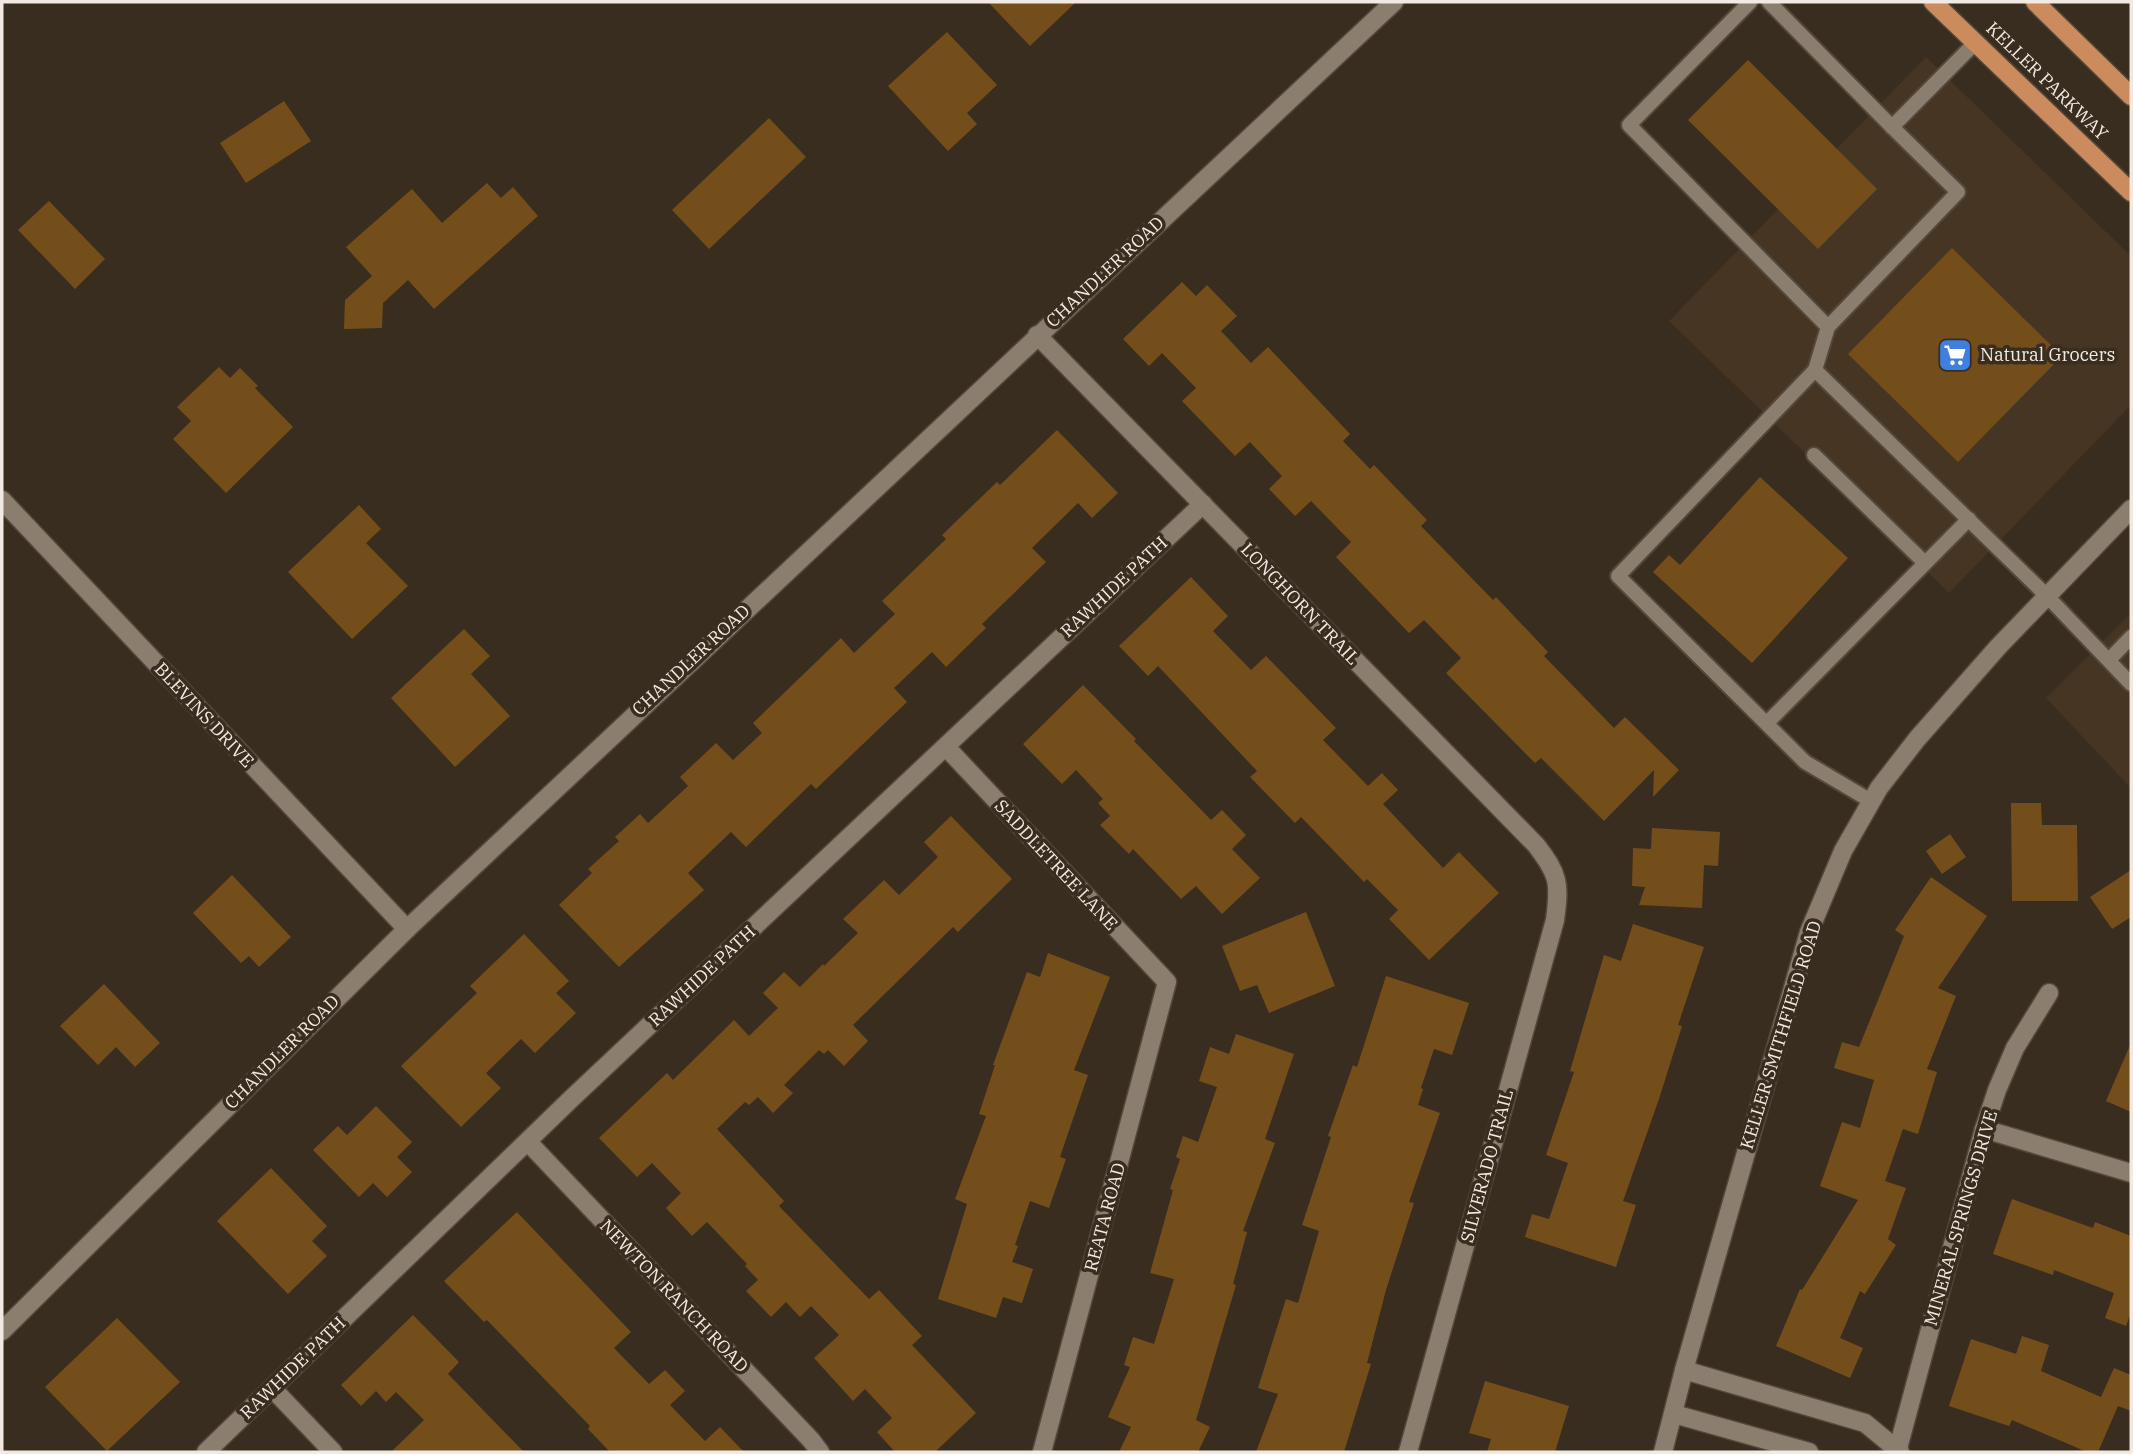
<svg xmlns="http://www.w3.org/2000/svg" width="2133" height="1454" viewBox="0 0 2133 1454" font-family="'IBM Plex Serif',serif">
<rect width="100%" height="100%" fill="#392d1f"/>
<g fill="#453522">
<polygon points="1926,57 2131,256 2131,405 1949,593 1669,321"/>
<polygon points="2131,613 2131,788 2046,698"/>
</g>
<g fill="#744e1a">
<polygon points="988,2 1076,2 1030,46"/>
<polygon points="947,32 997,85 967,113 977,124 948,151 888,86"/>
<polygon points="1748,60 1877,189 1818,249 1688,120"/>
<polygon points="284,101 311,141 246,183 220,143"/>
<polygon points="769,118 806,157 709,249 672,210"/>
<polygon points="487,183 501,198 513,187 538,216 434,309 408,280 383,303 382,328 344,329 345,300 372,276 346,247 412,189 442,223"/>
<polygon points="49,201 105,259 75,289 18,230"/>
<polygon points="1952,248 2062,356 1958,462 1848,354"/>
<polygon points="1182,282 1196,296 1207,285 1237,316 1221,331 1251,363 1268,347 1350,434 1343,441 1370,469 1374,465 1427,520 1421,526 1493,600 1496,597 1548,652 1544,656 1614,728 1625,717 1679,770 1653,797 1654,770 1604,821 1541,758 1535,763 1446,673 1461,658 1424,620 1409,633 1336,557 1351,542 1311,501 1295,516 1269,489 1282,476 1250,442 1235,456 1182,401 1196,388 1162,353 1149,366 1123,339"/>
<polygon points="219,367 230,378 240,368 258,386 255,388 293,427 226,493 173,439 191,421 177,407"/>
<polygon points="1057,430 1118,493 1092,518 1078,503 1032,548 1046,562 982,624 986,628 946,667 932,652 894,688 907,702 816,789 811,784 746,847 731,832 688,873 704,890 619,967 559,905 592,873 588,869 619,841 615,837 640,814 648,823 688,786 680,777 716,743 733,760 762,733 753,723 841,638 854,653 895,614 882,601 946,539 942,535 997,482 1000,485"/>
<polygon points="1760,477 1848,558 1752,663 1653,572 1669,555 1680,565"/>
<polygon points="359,505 381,529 366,543 408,586 352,639 288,572"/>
<polygon points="1191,577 1228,616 1213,631 1251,670 1266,656 1336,728 1323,740 1368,786 1382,773 1398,790 1383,804 1443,868 1459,852 1499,893 1429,960 1389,919 1398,910 1367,879 1364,882 1301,817 1295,823 1250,777 1257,771 1158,666 1148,676 1119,646"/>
<polygon points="464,629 490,656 471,674 510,716 455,767 391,698"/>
<polygon points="1083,685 1136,739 1134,741 1211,820 1222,810 1246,835 1232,849 1260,878 1222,914 1196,886 1181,899 1133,849 1129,854 1100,825 1110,816 1098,803 1103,799 1076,770 1062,784 1023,744"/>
<polygon points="2011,803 2041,803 2042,825 2077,825 2078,901 2012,901"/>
<polygon points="951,816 1012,879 958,932 953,927 853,1025 868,1041 844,1066 828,1050 824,1054 819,1050 784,1085 793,1093 773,1113 758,1097 749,1105 745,1102 717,1129 784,1201 779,1206 869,1299 879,1290 922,1336 912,1345 976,1413 935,1452 895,1452 877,1432 892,1418 865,1389 853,1401 814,1358 839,1335 811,1306 800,1317 786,1302 771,1317 746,1291 758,1280 745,1266 747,1264 707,1222 692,1236 666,1208 681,1193 652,1163 637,1177 599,1138 667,1073 673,1080 734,1020 749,1036 778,1008 763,993 784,972 800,987 823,964 824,966 858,933 843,919 884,880 899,895 938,857 924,842"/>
<polygon points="1652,828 1720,832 1718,866 1704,865 1702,908 1639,905 1645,887 1632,886 1633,848 1651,849"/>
<polygon points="1950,834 1966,857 1942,874 1926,851"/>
<polygon points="2131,870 2131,917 2112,929 2090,897"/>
<polygon points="232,875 291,937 259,967 249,956 241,963 193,913"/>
<polygon points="1931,877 1987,916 1938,988 1956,996 1927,1069 1937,1072 1918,1134 1903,1129 1885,1181 1906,1188 1888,1239 1896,1245 1865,1294 1860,1291 1840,1338 1863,1348 1850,1378 1776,1346 1800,1289 1802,1290 1858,1200 1820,1186 1842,1122 1860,1128 1874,1080 1834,1068 1842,1042 1859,1047 1904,936 1895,930"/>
<polygon points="1306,912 1335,986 1269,1013 1257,985 1240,991 1222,946"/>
<polygon points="1633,924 1704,947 1678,1025 1682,1026 1659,1099 1623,1201 1636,1205 1616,1267 1525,1237 1532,1214 1549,1219 1568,1163 1546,1155 1574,1072 1570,1071 1604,955 1621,961"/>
<polygon points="524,934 569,981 556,993 576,1013 535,1053 521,1039 486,1073 501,1088 461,1127 401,1066 477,993 470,986"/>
<polygon points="1048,953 1110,977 1074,1070 1088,1075 1060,1157 1066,1159 1049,1208 1030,1201 1015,1245 1018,1246 1012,1262 1033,1269 1022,1303 1003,1297 996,1318 938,1299 967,1204 955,1199 986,1116 979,1114 995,1065 993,1065 1027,972 1040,977"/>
<polygon points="1386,976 1469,1003 1452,1055 1434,1049 1421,1088 1423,1089 1418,1105 1440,1113 1409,1202 1414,1203 1386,1290 1367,1363 1371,1364 1344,1452 1256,1452 1278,1394 1258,1388 1286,1299 1298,1303 1319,1231 1302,1225 1331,1137 1328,1136 1353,1065 1357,1067"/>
<polygon points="104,984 160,1043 135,1067 116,1047 98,1065 60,1026"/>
<polygon points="1236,1034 1294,1054 1265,1139 1275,1143 1243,1231 1247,1232 1233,1284 1236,1285 1196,1420 1210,1427 1198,1452 1119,1452 1131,1427 1108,1417 1130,1367 1124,1365 1133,1337 1154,1344 1174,1279 1150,1273 1173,1190 1170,1189 1180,1159 1176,1157 1183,1136 1198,1142 1217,1087 1199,1081 1210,1047 1229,1054"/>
<polygon points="2131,1043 2131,1112 2106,1101"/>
<polygon points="376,1106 412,1142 397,1157 412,1172 387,1197 373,1183 359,1197 313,1150 338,1126 347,1135"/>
<polygon points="271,1168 327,1226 312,1241 327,1256 288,1294 217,1221"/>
<polygon points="2012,1199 2093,1228 2095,1222 2131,1236 2131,1312 2126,1326 2105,1318 2114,1293 2054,1270 2053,1275 1993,1254"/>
<polygon points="517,1212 631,1332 614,1348 649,1384 665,1370 685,1391 670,1405 705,1441 720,1427 744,1452 610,1452 588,1429 590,1426 487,1320 484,1322 444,1281"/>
<polygon points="413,1315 459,1362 448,1374 524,1452 391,1452 424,1420 396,1392 386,1402 376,1391 361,1406 341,1385"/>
<polygon points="117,1318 180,1382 107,1451 45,1387"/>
<polygon points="2022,1336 2049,1345 2041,1371 2101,1397 2114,1368 2131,1375 2131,1411 2118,1406 2098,1452 2087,1452 2012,1420 2009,1426 1949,1406 1971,1339 2016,1354"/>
<polygon points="1485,1381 1569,1406 1555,1452 1487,1452 1491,1439 1469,1433"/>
</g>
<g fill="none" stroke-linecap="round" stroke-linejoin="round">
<g stroke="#52483c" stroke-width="18">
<g id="lane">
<polyline points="1750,2 1629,125 1828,327"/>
<polyline points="1769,2 1892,127"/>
<polyline points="1976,42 1892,127 1958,192 1828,327 1815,370 2047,596 2131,684"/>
<polyline points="1815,370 1618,576 1805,762 1871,801"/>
<polyline points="1814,455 1925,563"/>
<polyline points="2109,660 2131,637"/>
<polyline points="1767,723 1969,519"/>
</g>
</g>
<g stroke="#52483c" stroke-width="21">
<g id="street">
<path d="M 1037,335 L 1536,845 C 1559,875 1560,883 1555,920 L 1408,1452"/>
<polyline points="2,500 407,929"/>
<polyline points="946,747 1167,982 1042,1452"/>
<polyline points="1984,1129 2131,1173"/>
<polyline points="528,1142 811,1440 820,1452"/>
<polyline points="2,1331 407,929 1394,2"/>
<polyline points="1684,1370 1865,1423 1900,1452"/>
<polyline points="272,1388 333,1452"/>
<polyline points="1674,1414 1809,1452"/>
<polyline points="206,1452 571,1099 1203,504"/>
<polyline points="1897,1452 1984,1129 1997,1090 2015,1048 2049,993"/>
</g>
</g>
<g stroke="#52483c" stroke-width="21">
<polyline id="secondary" points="1663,1452 1684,1370 1809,932 1843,851 1879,788 1917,739 1998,647 2131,509"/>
</g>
<g stroke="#52483c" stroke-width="21">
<g id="primary">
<polyline points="1933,2 2131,192"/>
<polyline points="2035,2 2131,96"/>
</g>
</g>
<use href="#lane" stroke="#8c7e6e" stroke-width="14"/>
<use href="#street" stroke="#8c7e6e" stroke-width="18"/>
<use href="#secondary" stroke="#8c7e6e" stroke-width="18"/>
<use href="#primary" stroke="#cb8b5c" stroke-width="18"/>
</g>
<defs>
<g id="supermarket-square" transform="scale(1.75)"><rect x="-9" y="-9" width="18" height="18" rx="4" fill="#3f7fe0" stroke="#392d1f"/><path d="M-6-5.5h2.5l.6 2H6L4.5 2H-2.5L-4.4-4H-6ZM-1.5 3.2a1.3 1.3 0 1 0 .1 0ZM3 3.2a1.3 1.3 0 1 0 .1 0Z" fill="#fff"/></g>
</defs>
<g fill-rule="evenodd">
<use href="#supermarket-square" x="1955" y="355"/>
</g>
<g text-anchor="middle" stroke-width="7" stroke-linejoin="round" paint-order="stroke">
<g font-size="18" fill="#f2eae2" stroke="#392d1f">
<text transform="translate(2047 81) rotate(44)" y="6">KELLER PARKWAY</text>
<text transform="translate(1105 272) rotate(-43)" y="6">CHANDLER ROAD</text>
<text transform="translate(1114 587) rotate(-43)" y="6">RAWHIDE PATH</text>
<text transform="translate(1300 604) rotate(46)" y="6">LONGHORN TRAIL</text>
<text transform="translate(691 660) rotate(-43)" y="6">CHANDLER ROAD</text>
<text transform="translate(204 715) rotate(47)" y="6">BLEVINS DRIVE</text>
<text transform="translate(1056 865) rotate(47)" y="6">SADDLETREE LANE</text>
<text transform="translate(702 976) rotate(-43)" y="6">RAWHIDE PATH</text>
<text transform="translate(1781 1035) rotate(-73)" y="6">KELLER SMITHFIELD ROAD</text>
<text transform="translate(282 1052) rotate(-45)" y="6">CHANDLER ROAD</text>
<text transform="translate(1487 1166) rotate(-75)" y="6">SILVERADO TRAIL</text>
<text transform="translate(1105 1217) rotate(-75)" y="6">REATA ROAD</text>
<text transform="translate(1961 1218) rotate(-74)" y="6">MINERAL SPRINGS DRIVE</text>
<text transform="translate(674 1296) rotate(46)" y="6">NEWTON RANCH ROAD</text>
<text transform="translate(293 1368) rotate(-44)" y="6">RAWHIDE PATH</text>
</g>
<g font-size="18" fill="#f2eae2" stroke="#392d1f" text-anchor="start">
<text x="1980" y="361">Natural Grocers</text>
</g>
</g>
<rect width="2133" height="1454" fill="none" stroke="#f2eae2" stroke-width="7"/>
</svg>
